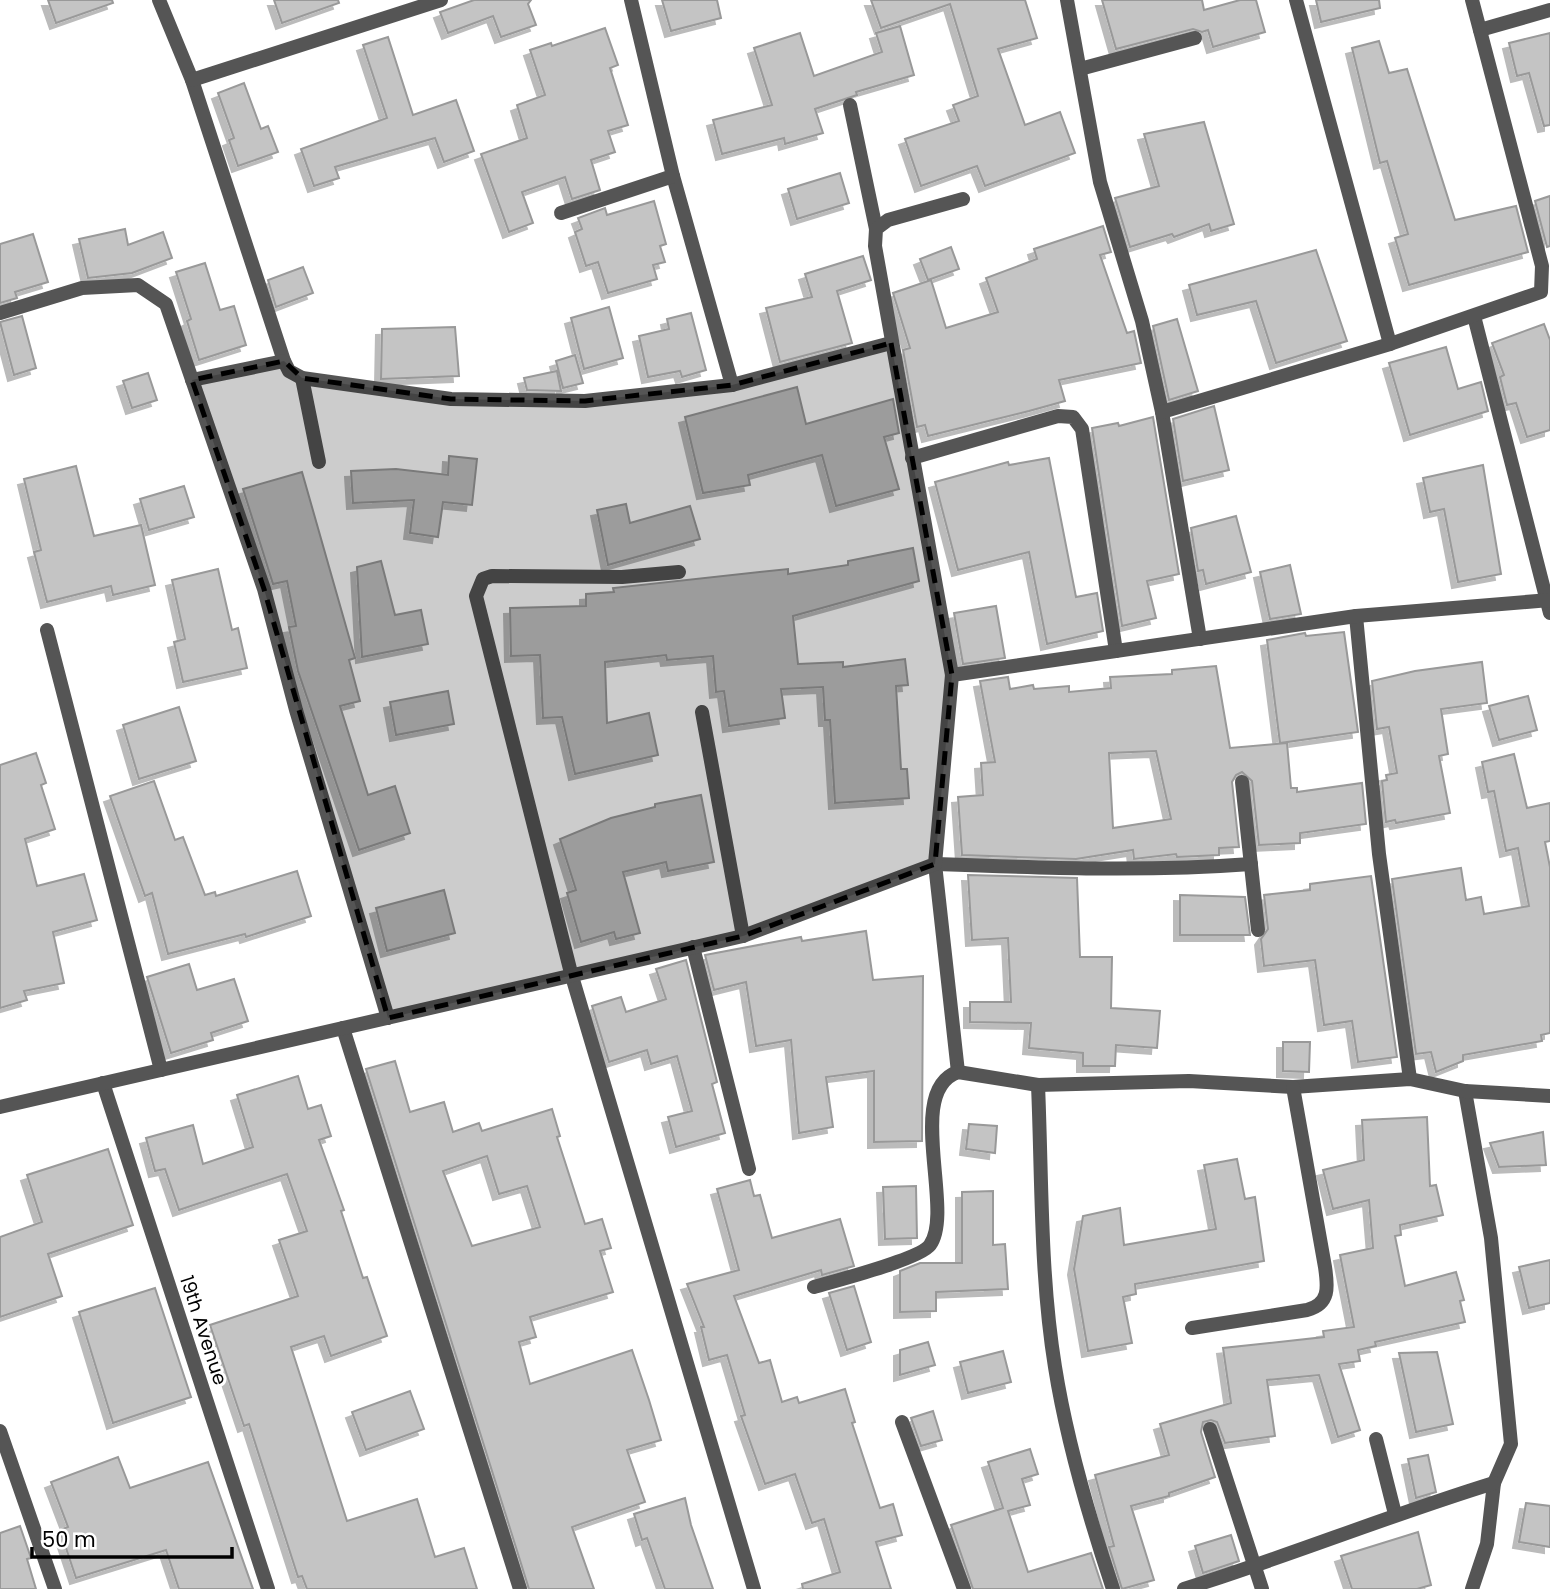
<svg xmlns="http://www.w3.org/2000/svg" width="1550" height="1589" viewBox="0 0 1550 1589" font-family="Poppins,sans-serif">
<defs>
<filter id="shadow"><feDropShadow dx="-6" dy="6" stdDeviation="0" flood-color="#0004"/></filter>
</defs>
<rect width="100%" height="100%" fill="#fff"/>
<g fill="#c4c4c4" stroke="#999" stroke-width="2" fill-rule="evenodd" filter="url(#shadow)">
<polygon points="48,0 112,0 113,3 56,23"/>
<polygon points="274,0 338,0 339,3 282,23"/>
<polygon points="474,0 531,0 528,4 536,25 501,37 493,16 448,33 440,12"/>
<polygon points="662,0 717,0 721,18 671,31"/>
<polygon points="871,0 1025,0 1037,38 998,49 1025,125 1060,112 1075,153 985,186 977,166 921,186 905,139 959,121 953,105 978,96 950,4 881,28"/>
<polygon points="1102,0 1202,0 1204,10 1240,0 1256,0 1265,32 1213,47 1208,30 1202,32 1193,29 1116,49"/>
<polygon points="1316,0 1379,0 1380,8 1321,22"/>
<polygon points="900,26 914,75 856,92 857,95 815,109 823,133 785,144 784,138 722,154 713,120 772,105 754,48 800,33 814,76 882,52 876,33"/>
<polygon points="605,28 618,65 610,68 628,125 608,131 615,152 591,160 600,190 572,199 565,177 522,192 533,223 509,232 481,154 527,138 517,105 545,95 530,50 551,43 552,46"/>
<polygon points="1550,33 1550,125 1544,126 1529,73 1517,76 1509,43"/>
<polygon points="388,37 413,115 456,100 474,151 444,162 435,138 335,167 339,178 314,186 301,149 387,118 363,45"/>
<polygon points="1379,41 1389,73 1407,69 1455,220 1516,206 1528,252 1409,285 1395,238 1408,234 1387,161 1380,163 1352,48"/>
<polygon points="244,83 261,129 268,126 278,152 238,166 229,140 234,138 218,93"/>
<polygon points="1204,122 1234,224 1211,231 1209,224 1174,237 1172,234 1130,247 1115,198 1159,186 1144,134"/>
<polygon points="840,173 849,203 797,219 788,189"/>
<polygon points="1550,196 1550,246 1547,247 1535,201"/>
<polygon points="654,201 666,244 660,246 665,262 653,265 657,279 608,293 598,262 586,266 575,232 582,229 578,218 605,208 607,215"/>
<polygon points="1103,226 1111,252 1100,255 1127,333 1134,331 1141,363 1059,380 1065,401 1029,411 928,436 925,425 917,427 903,350 910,348 893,293 931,280 946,328 998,312 986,278 1037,259 1034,249"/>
<polygon points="125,229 128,245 163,232 172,258 132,273 88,278 79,239"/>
<polygon points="33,234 48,282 15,292 17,298 0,303 0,244"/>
<polygon points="951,247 959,269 928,280 920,259"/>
<polygon points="1316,250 1347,341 1276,363 1256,301 1197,315 1189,285"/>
<polygon points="863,256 871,280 837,291 852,343 780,362 766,308 812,297 805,274"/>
<polygon points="205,263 220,310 234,306 246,345 199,360 187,321 191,319 176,272"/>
<polygon points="303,267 313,293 276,307 268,280"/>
<polygon points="609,307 623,358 584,369 571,318"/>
<polygon points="691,313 706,370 682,377 680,371 648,377 639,336 669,329 667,319"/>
<polygon points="22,316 36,368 14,375 0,322"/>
<polygon points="1177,319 1198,391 1169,400 1153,326"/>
<polygon points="1544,324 1550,340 1550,430 1527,437 1516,403 1507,405 1500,377 1504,375 1492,343"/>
<polygon points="455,327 459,376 381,379 382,329"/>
<polygon points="1446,347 1458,389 1481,382 1488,411 1410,435 1389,363"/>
<polygon points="575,355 583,383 563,388 556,361"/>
<polygon points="557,371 561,391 527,390 524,378"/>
<polygon points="148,373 157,400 132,408 123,381"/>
<polygon points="797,387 806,424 893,399 899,433 884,437 899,489 836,506 822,455 748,475 750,485 703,493 685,417"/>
<polygon points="1214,406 1229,470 1183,481 1173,419"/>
<polygon points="1153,417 1179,574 1147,581 1156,618 1122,626 1092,428 1118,423 1119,426"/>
<polygon points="449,456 477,459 472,505 443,502 438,537 410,533 414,500 353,503 351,471 396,469 448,475"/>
<polygon points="1049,458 1076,597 1097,593 1103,631 1047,644 1029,552 958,570 935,482 1008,462 1009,465"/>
<polygon points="1483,465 1501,574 1458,582 1444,509 1430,512 1423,478"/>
<polygon points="76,466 94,536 141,525 155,585 113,595 111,586 47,602 34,552 41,550 24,479"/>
<polygon points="302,472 355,658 349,660 360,701 340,706 368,795 395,786 410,833 359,850 298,671 289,627 296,626 287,581 273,584 243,489"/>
<polygon points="184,486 194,517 149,530 140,499"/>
<polygon points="626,504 630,523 690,506 700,539 608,565 597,510"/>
<polygon points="1236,516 1251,572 1206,584 1203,570 1198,571 1191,528"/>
<polygon points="913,548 919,581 793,616 798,664 843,662 843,667 905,659 908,685 896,686 901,769 907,769 909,798 835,803 830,720 825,720 823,687 781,689 785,718 729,726 724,691 716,692 713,656 667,660 666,655 605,662 607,723 649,713 658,755 575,774 562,717 543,718 540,655 511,656 510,608 586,606 586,594 614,592 613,588 788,569 788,574 848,565 848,561"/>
<polygon points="381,561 395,615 421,610 428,644 362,657 357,567"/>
<polygon points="1290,565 1301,614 1270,619 1260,572"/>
<polygon points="218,569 232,630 238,628 247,668 183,682 174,642 185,639 172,580"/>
<polygon points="996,606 1005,658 963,664 954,613"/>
<polygon points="1344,632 1358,732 1280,743 1267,640 1305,633 1306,636"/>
<polygon points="1482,662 1487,703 1441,709 1448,754 1439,756 1450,813 1396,823 1395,820 1386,822 1382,781 1387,780 1386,775 1397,773 1389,727 1377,729 1372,681 1415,671"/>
<path d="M 1216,666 L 1230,748 L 1287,743 L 1291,788 L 1297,788 L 1297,792 L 1362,783 L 1366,824 L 1300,833 L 1300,843 L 1259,845 L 1252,781 L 1242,772 L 1236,775 L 1232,782 L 1239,847 L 1219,848 L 1219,855 L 1177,857 L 1176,854 L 1134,859 L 1133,850 L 1076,859 L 962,855 L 958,797 L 983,795 L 981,763 L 995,762 L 980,681 L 1008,677 L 1010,689 L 1033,685 L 1034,689 L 1069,686 L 1069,692 L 1111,688 L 1110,677 L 1172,674 L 1172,670 ZM 1156,751 L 1171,819 L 1113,828 L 1109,753 Z"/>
<polygon points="448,691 454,724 396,735 390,702"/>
<polygon points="1528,696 1537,730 1499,740 1489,706"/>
<polygon points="179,707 196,761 139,779 123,725"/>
<polygon points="36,753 46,783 41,785 55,829 25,839 37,886 84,874 97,920 53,932 64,983 24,991 27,1000 0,1008 0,765"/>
<polygon points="1514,754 1527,808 1550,803 1550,841 1545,842 1550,867 1550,1033 1541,1035 1542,1041 1463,1055 1463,1061 1436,1072 1431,1052 1416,1054 1392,879 1461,868 1466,900 1481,897 1484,914 1529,906 1518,848 1506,851 1494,791 1488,792 1482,762"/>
<polygon points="154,781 175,840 183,837 205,895 215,892 216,896 297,871 311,916 246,937 245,934 168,954 152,893 145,896 110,796"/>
<polygon points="701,795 714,862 668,871 666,862 623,872 640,933 616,939 614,932 581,942 567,893 576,890 560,839 611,818 655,807 655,804"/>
<polygon points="968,875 1077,878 1080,957 1112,957 1111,1008 1160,1011 1157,1048 1116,1045 1115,1066 1083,1066 1083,1053 1029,1048 1031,1023 970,1022 970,1002 1011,1002 1008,938 972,940"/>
<polygon points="1371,876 1397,1057 1358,1062 1352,1021 1324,1025 1315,960 1264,966 1261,939 1268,929 1264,895 1310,890 1310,884"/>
<polygon points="444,890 455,933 387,951 376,908"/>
<polygon points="1180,895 1245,897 1250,935 1180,935"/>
<polygon points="866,931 873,980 923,976 922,1141 874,1142 874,1071 826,1077 833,1127 799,1133 791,1040 756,1046 746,982 714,990 705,955 801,937 802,941"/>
<polygon points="686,960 717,1082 712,1084 725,1133 676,1147 668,1117 692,1111 677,1056 651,1064 647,1050 609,1062 592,1006 621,997 626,1012 666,999 656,969"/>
<polygon points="189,964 197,990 234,979 248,1021 211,1033 213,1040 171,1053 147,977"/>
<polygon points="1283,1042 1310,1042 1309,1072 1283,1071"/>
<path d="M 395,1061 L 410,1112 L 444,1102 L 453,1132 L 479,1123 L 482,1131 L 552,1109 L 560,1136 L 557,1137 L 585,1224 L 602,1219 L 611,1248 L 600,1251 L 613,1292 L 530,1317 L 536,1337 L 519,1342 L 530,1384 L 632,1350 L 649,1400 L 661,1440 L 627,1450 L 645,1502 L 572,1527 L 594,1589 L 529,1589 L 366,1069 ZM 487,1156 L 499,1194 L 527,1186 L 540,1227 L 472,1246 L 443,1171 Z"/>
<polygon points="298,1076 308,1109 321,1105 331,1136 319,1140 344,1210 341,1211 363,1278 367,1277 387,1336 331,1356 324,1336 291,1347 347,1521 417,1499 435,1557 464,1548 477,1589 307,1589 302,1576 298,1577 249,1424 244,1426 210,1325 298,1296 279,1240 307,1231 287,1174 179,1210 165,1169 155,1171 146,1138 193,1125 203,1164 253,1147 237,1095"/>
<polygon points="1427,1117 1430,1186 1436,1185 1443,1215 1400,1225 1401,1235 1395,1236 1405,1286 1456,1272 1464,1300 1460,1301 1465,1322 1375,1342 1376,1346 1358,1350 1360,1361 1339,1364 1360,1430 1338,1437 1319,1375 1267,1380 1275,1436 1225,1443 1217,1422 1211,1420 1203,1422 1201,1432 1215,1477 1169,1493 1169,1496 1131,1506 1154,1580 1122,1589 1109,1547 1114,1546 1095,1475 1169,1455 1160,1424 1231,1403 1223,1348 1324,1337 1323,1331 1354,1327 1340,1255 1373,1248 1369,1200 1333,1209 1323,1170 1364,1160 1362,1120"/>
<polygon points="969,1124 997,1126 995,1153 966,1149"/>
<polygon points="1543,1132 1546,1165 1499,1167 1490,1143"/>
<polygon points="108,1149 133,1225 48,1254 62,1296 0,1317 0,1237 42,1222 27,1175"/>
<polygon points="1237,1159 1245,1199 1255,1197 1264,1261 1135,1284 1136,1294 1123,1297 1132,1343 1088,1351 1074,1269 1083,1216 1120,1208 1124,1245 1216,1229 1204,1165"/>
<polygon points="750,1180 754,1196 760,1195 772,1238 840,1219 854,1266 822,1275 821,1270 734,1296 759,1363 770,1360 782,1402 797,1397 799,1403 845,1389 855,1422 852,1423 880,1508 893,1504 902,1535 876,1542 891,1589 803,1589 802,1584 840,1572 824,1519 812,1523 795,1474 765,1484 741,1416 745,1415 727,1355 709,1360 701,1327 704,1327 687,1284 739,1270 717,1189"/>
<polygon points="916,1186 917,1238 885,1239 883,1187"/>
<polygon points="993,1191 993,1245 1005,1244 1008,1289 936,1292 936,1311 900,1312 900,1271 920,1263 962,1263 962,1192"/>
<polygon points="1550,1260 1550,1303 1529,1308 1519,1267"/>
<polygon points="854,1286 871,1342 847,1350 829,1293"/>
<polygon points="155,1288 191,1397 113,1423 79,1312"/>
<polygon points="928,1342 935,1365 900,1375 900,1350"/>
<polygon points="1003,1351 1011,1382 968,1393 960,1362"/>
<polygon points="1437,1352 1453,1424 1416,1432 1399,1353"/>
<polygon points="410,1391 424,1429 366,1450 352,1412"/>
<polygon points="933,1411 942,1440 921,1446 911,1418"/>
<polygon points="1030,1449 1038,1474 1022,1479 1030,1505 1008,1511 1028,1572 1091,1553 1103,1589 973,1589 951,1525 1003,1508 988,1462"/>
<polygon points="1428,1455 1436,1492 1416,1498 1408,1459"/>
<polygon points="118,1457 130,1488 208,1462 253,1589 179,1589 166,1550 76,1578 60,1530 68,1527 51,1482"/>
<polygon points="685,1498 691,1525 713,1589 665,1589 647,1538 642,1540 634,1514"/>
<polygon points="1526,1503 1550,1506 1550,1547 1519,1542"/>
<polygon points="20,1526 31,1558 27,1559 36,1589 0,1589 0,1533"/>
<polygon points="1418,1532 1431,1585 1417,1589 1352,1589 1341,1556"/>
<polygon points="1231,1535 1239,1561 1203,1573 1195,1546"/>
</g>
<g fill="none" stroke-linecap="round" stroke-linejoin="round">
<g stroke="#555" stroke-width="14">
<polyline points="159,0 192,80 284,361 289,371 302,378 451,399 585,401 732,385 891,343"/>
<polyline points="631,0 673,176 732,385"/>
<polyline points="1067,0 1100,182 1142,321 1162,412 1200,639"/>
<polyline points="1296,0 1390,344"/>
<polyline points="1480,30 1550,10"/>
<polyline points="1080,69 1195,38"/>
<polyline points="192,80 441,0"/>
<polyline points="850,105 876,229"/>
<polyline points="561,213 673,176"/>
<polyline points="0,313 82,288 138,285 166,304 264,589 296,710 388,1018"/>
<polyline points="1474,316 1550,613"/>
<polyline points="302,378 319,462"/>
<polyline points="192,380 284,361"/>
<polyline points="1162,412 1390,344 1541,292 1542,266 1472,0"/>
<polyline points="912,458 1058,416 1073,417 1082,429 1116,651"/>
<polyline points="679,572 622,577 492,576 483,579 476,596 571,973 754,1589"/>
<polyline points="1356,616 1379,854 1410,1079"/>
<polyline points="47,630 161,1070"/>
<polyline points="952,675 875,246 876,229 888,220 963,199"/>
<polyline points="702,712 743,936"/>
<polyline points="1242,782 1258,930"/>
<polyline points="693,947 749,1169"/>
<polyline points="343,1028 520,1589"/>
<path d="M 958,1072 L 935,864 C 1041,868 1146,872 1251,864"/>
<polyline points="103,1083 268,1589"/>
<path d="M 1038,1085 C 1042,1178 1040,1275 1055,1367 C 1067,1443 1089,1517 1113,1589"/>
<polyline points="1465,1091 1491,1238 1511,1444 1494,1483 1487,1544 1472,1589"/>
<polyline points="0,1107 743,936 935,864 952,675 1356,616 1550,600"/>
<path d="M 814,1287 C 835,1281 920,1259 930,1245 C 955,1211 904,1090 958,1072 L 1038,1085 L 1189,1081 L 1293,1087 L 1410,1079 L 1465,1091 L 1550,1096"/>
<path d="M 1192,1328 L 1307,1310 C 1330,1304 1328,1287 1325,1267 L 1293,1087"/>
<polyline points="902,1422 964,1589"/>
<polyline points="1210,1429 1262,1589"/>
<polyline points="0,1431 55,1589"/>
<polyline points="1376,1439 1395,1514"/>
<path d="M 1184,1589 C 1289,1556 1390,1515 1494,1483"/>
</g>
</g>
<path fill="#000" fill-opacity="0.2" stroke="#000" stroke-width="5" stroke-dasharray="14 9" stroke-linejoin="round" d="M 891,343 L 952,675 L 935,864 L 743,936 L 388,1018 L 264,589 L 192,380 L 284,361 L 302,378 L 451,399 L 585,401 L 732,385 Z"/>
<g text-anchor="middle" stroke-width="6" stroke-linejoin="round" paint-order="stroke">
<g font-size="19" fill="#000" stroke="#fff">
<text transform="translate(204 1330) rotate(72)" y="7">19th Avenue</text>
</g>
</g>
<path d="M32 1547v10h200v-10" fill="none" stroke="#000000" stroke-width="3.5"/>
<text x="42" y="1547" font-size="21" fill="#000000" stroke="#ffffff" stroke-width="5" paint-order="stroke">50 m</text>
</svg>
